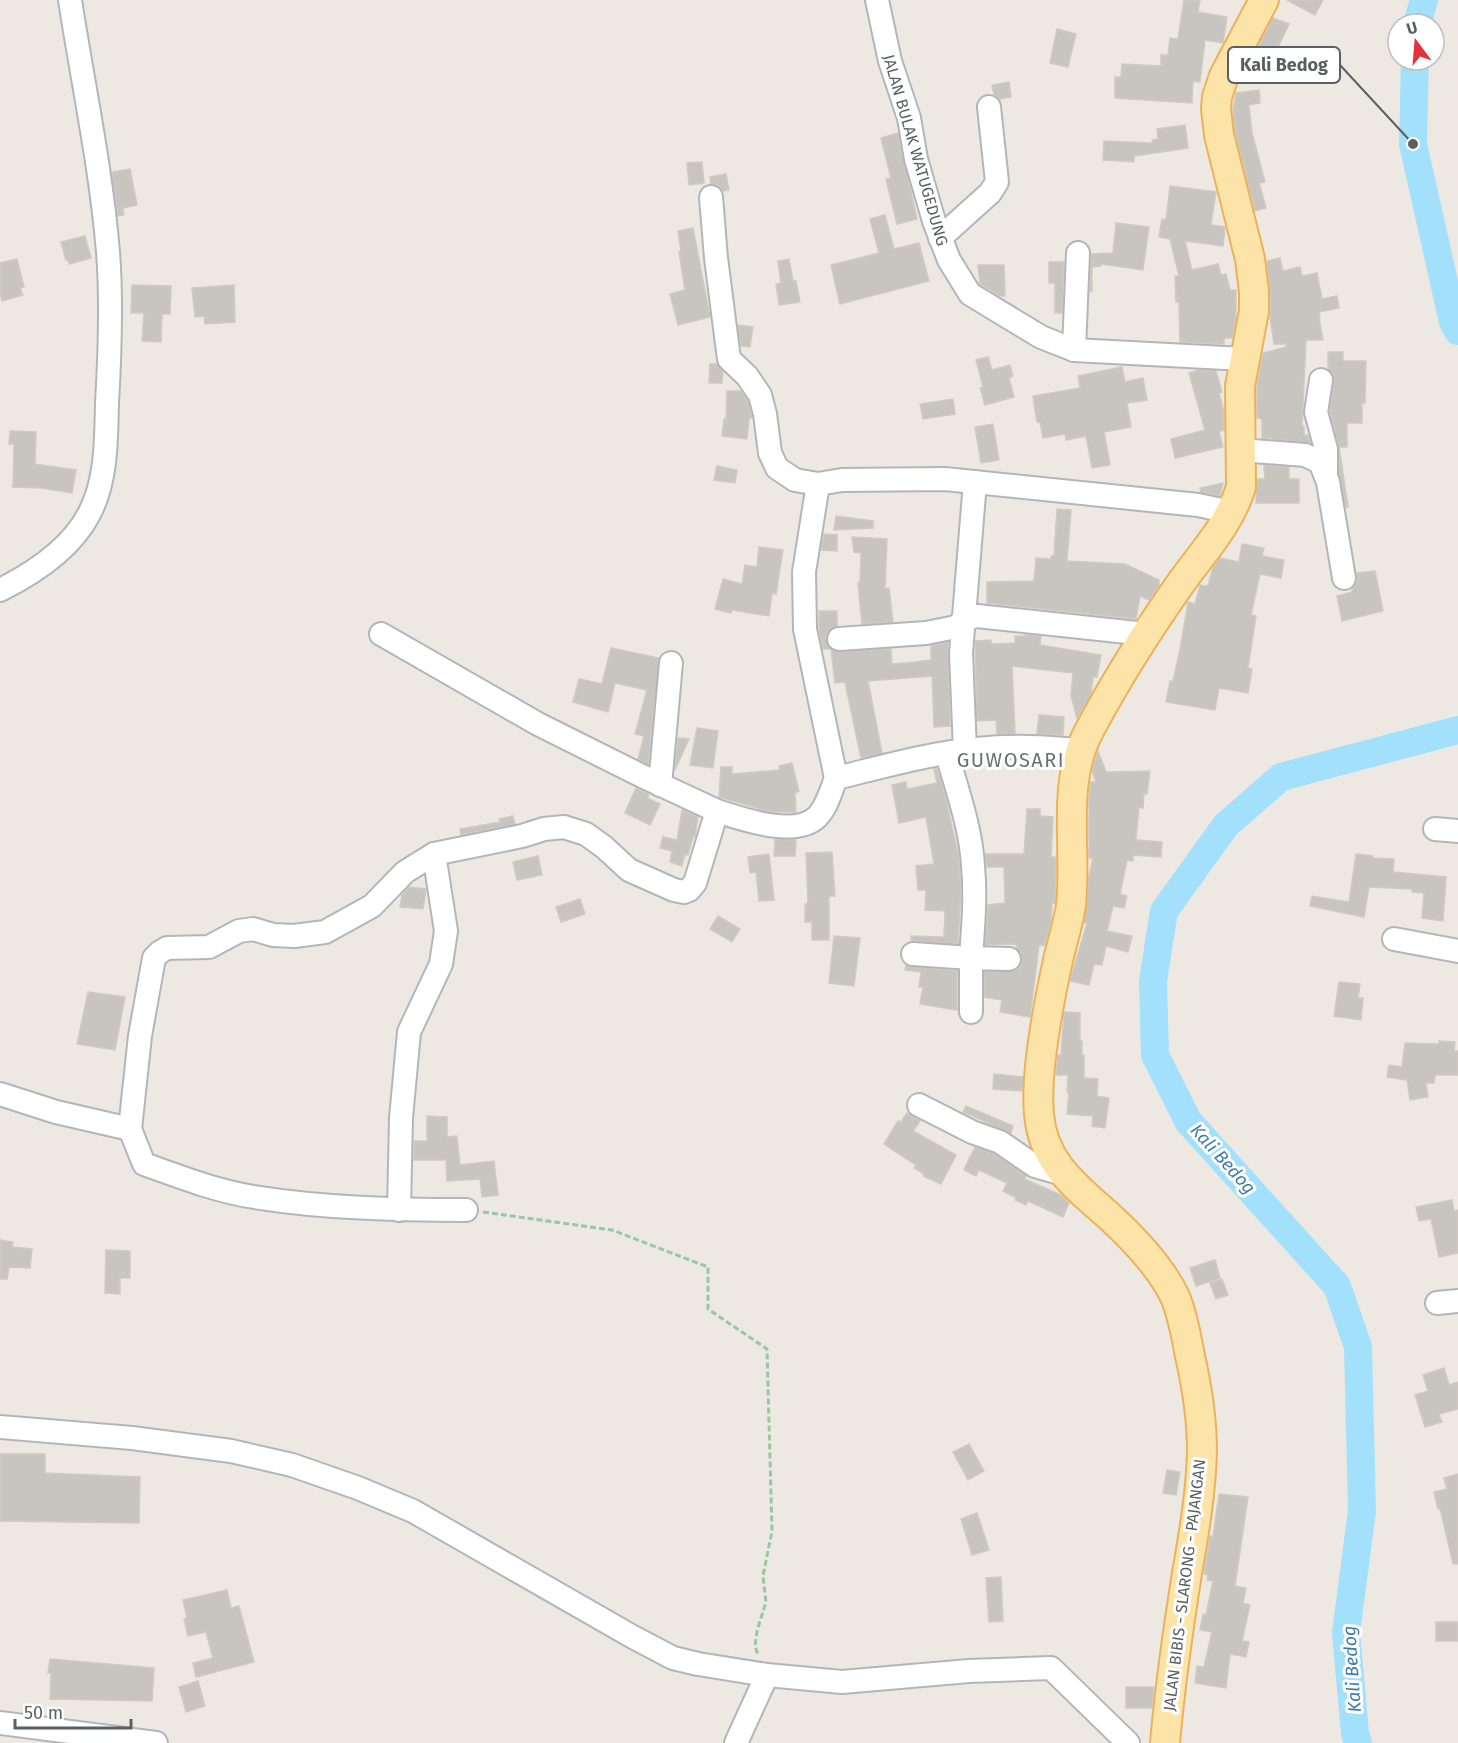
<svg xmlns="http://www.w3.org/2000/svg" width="1458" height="1743" viewBox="0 0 1458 1743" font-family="'Fira Sans',sans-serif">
<rect width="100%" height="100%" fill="#ede9e2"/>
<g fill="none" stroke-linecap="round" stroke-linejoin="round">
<g stroke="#a3e0fc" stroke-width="28">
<polyline points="1417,24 1424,0"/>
<polyline points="1415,60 1413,144 1453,322 1458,331"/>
<polyline points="1358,1743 1355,1733 1346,1633 1362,1511 1358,1347 1337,1286 1188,1121 1155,1055 1153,981 1164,911 1226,825 1281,777 1458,730"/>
</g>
</g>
<g fill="#c8c4bf" stroke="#d1cac1" stroke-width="1.5">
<polygon points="1184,0 1200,0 1198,12 1227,17 1223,43 1205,40 1200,82 1193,81 1192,103 1115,98 1115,77 1121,77 1122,64 1161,66 1161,55 1168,55 1170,38 1178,39"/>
<polygon points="1287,0 1323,0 1315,15"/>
<polygon points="1273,18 1289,24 1273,58 1256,51"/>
<polygon points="1057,29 1076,34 1068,67 1050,63"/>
<polygon points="1009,82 1011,97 1000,99 994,94 992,85"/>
<polygon points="1259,90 1260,103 1249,105 1252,133 1265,182 1259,183 1266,208 1255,211 1235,132 1233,109 1236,93"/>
<polygon points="1185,125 1188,148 1134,156 1134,162 1103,160 1104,141 1153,143 1152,140 1158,139 1157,129"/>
<polygon points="898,133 917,219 897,224 886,179 891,178 881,138"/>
<polygon points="702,162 704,183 689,185 687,163"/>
<polygon points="130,169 137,205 123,208 124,215 118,216 112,172"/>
<polygon points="726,174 729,190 723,191 717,185 711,184 710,177"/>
<polygon points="1170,186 1216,192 1211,225 1225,227 1223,246 1185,241 1192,270 1218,264 1221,275 1226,274 1230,290 1236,290 1236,320 1232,338 1224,338 1224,344 1180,342 1179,302 1176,302 1175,276 1179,276 1170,239 1159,237 1162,219 1166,220"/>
<polygon points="885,215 894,249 919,243 929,281 840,304 831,265 879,253 870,219"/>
<polygon points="1116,223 1149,227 1143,270 1101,264 1101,266 1092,267 1092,291 1090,291 1091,254 1113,253"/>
<polygon points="693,228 710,317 678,325 670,294 685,290 679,252 681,251 678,231"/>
<polygon points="85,236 91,258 69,264 68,260 66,260 61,242"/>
<polygon points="1280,258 1283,271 1300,267 1302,276 1317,273 1322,299 1337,296 1339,308 1319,312 1320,317 1319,318 1323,340 1306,340 1302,426 1304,426 1304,435 1308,435 1310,443 1262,438 1262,419 1257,418 1257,387 1263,353 1286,347 1286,344 1274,344 1270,317 1270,292 1267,261"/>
<polygon points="17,259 24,287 20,288 23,295 2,301 0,293 0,263"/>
<polygon points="789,259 793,281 796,281 800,302 779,305 776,284 781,283 778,261"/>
<polygon points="1049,262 1064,262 1062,313 1055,313 1055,283 1049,283"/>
<polygon points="978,265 1004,265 1005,296 1000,296 980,284"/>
<polygon points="132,285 171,286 170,314 162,314 161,342 142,341 144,313 131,313"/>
<polygon points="234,285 235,322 205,324 204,316 195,317 192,288"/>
<polygon points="738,325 753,327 750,347 741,346"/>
<polygon points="1328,352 1343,352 1343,361 1366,361 1365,403 1362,403 1362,423 1347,423 1347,447 1339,447 1348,507 1346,507 1339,474 1339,446 1330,411 1334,381 1333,375 1328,369"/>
<polygon points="988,357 992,370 1010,365 1013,376 1009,378 1014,397 985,405 980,388 983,387 976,360"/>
<polygon points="710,364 717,364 723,371 722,383 709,383"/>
<polygon points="1122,367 1125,382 1143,378 1147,400 1127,403 1131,427 1104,432 1110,465 1092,468 1086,436 1066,440 1065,434 1043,438 1040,422 1037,422 1033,396 1080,388 1078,376"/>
<polygon points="1199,370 1216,371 1222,392 1219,393 1224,412 1224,430 1219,432 1223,447 1175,458 1171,439 1205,430 1189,373"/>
<polygon points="727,391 741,391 748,401 752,417 749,419 747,439 722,436 724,419 726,419"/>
<polygon points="953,399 955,414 923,419 920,404"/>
<polygon points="993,424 999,460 981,463 975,427"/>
<polygon points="10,431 36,432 35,464 76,470 72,493 41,488 13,487 14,444 9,444"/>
<polygon points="1264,465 1289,467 1289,479 1299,479 1299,503 1256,503 1257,479 1265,479"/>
<polygon points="717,466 737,470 735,483 714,480"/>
<polygon points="1223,483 1220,496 1201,492 1200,488"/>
<polygon points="1057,509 1071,510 1067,561 1125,564 1159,580 1159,585 1149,600 1140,596 1136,619 987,603 987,582 1034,581 1036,558 1051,559 1051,556 1054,556"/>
<polygon points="836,516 873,521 873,528 834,530"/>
<polygon points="824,534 837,535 837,551 821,550"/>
<polygon points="852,537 887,539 885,589 889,588 893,622 862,624 858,583 860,583 861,553 854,552"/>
<polygon points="1242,544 1264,548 1262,556 1284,560 1281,578 1260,574 1251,615 1256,616 1248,668 1252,669 1248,693 1219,688 1215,710 1166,702 1170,681 1173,681 1180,650 1188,602 1195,604 1200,585 1208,586 1212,570 1220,558 1239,562"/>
<polygon points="759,547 783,550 776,594 772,593 769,616 732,610 731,613 715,609 723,579 742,584 745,565 757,567"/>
<polygon points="1375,571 1383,611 1342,621 1337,596 1352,592 1352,589 1357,582 1357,573"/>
<polygon points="819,611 837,611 837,626 827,633 826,639 828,646 834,651 891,649 892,664 915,662 931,660 931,646 948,642 950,726 934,727 932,676 868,681 882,753 861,758 845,682 835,683 831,649 823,649 819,628"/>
<polygon points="1025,635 1041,636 1040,645 1101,655 1097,677 1093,677 1091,694 1077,718 1071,696 1073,673 1012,666 1015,733 997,734 996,720 977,721 975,641 991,640 991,644 1015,643 1015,636 1025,636"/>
<polygon points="611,648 659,658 648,764 638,759 644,736 635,734 647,690 615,683 608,712 573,702 579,679 602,684"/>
<polygon points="1039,715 1064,717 1063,735 1037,734"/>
<polygon points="697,728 718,731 713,768 690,765"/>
<polygon points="678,738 689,739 675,770"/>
<polygon points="1098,751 1106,772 1150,771 1147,794 1144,793 1143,808 1139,807 1136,840 1162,842 1161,857 1133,855 1133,861 1127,860 1120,894 1127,896 1124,908 1113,906 1107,931 1132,936 1128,952 1106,946 1102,965 1094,964 1089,985 1070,981 1087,923 1084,923 1089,876 1093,858 1089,858 1089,795 1091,782 1096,782 1092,771"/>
<polygon points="792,763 799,791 795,793 796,812 770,812 719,797 721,767 732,767 732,774 780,770 779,766"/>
<polygon points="934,769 937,769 946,799 958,853 961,889 958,944 911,941 911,936 944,937 945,911 925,910 926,890 918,890 916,866 934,864 926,817 899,823 892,785 906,782 907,789 937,783"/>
<polygon points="636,788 649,794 647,798 660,804 650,825 625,813"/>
<polygon points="1027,809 1040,809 1040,816 1053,817 1051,857 1056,857 1056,861 1055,903 1052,903 1051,923 1044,946 1039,945 1030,1017 1000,1012 1002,1000 984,997 984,972 1015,971 1021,966 1022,959 1021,952 1016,948 1017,944 985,945 988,905 1005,903 1004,867 987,867 985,854 1024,854"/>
<polygon points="682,810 698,817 695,837 693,837 688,855 685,854 682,866 670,862 672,851 660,848 663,837 677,840"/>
<polygon points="513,816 515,824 461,835 460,829 500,822 499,819"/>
<polygon points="775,839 796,840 795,856 774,856"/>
<polygon points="832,852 835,896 829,896 829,940 812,940 812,922 805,922 805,904 808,904 806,853"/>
<polygon points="769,854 774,900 759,901 756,872 750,873 748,857"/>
<polygon points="1356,854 1373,856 1373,858 1394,859 1393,872 1446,877 1443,921 1422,918 1424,893 1412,892 1412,889 1369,887 1364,917 1310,906 1312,896 1349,902"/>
<polygon points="538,856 542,875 517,880 513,862"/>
<polygon points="409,887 426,889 423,909 400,907 402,895"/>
<polygon points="580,899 585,914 561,922 556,907"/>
<polygon points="718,916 740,929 732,942 710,929"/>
<polygon points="834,936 860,938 854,986 829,983"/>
<polygon points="906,965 912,967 957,971 957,1010 920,1004 923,987 919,987 921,972 905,970"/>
<polygon points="1339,982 1360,984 1358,998 1363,998 1361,1020 1334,1016"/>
<polygon points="88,992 125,997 115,1050 77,1044"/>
<polygon points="1064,1012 1080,1013 1080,1041 1082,1041 1082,1055 1084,1055 1084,1078 1098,1079 1097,1096 1109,1098 1105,1128 1092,1126 1093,1116 1067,1114 1069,1092 1067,1092 1068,1075 1056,1075 1058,1055 1061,1055"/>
<polygon points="1439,1041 1455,1042 1454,1051 1458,1051 1458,1075 1435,1075 1434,1083 1426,1083 1428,1097 1410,1100 1407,1080 1387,1077 1389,1065 1402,1067 1405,1043 1439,1044"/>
<polygon points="994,1074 1023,1077 1022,1091 993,1089"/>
<polygon points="966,1106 1013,1126 1011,1133 963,1112"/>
<polygon points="907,1113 920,1121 913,1131 956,1155 941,1184 923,1176 924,1174 914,1168 916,1165 884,1144 898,1121 901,1122"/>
<polygon points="427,1116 447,1117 447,1137 457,1136 460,1165 494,1161 498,1195 482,1197 480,1179 447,1181 446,1160 414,1160 414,1141 427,1141"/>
<polygon points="975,1147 994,1154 1026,1176 1024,1179 1061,1195 1069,1203 1063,1217 1028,1201 1026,1205 1015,1200 1016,1198 1003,1191 1007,1183 979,1170 976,1176 964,1170"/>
<polygon points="1452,1200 1454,1211 1458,1210 1458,1253 1439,1257 1431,1219 1419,1221 1416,1207"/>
<polygon points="0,1240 13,1242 12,1247 32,1249 30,1268 9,1267 7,1279 0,1279"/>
<polygon points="106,1250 130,1251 130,1278 120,1278 120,1294 105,1293"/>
<polygon points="1215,1260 1220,1278 1196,1286 1190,1268"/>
<polygon points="1222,1279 1228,1295 1216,1299 1210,1283"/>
<polygon points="1444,1368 1449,1385 1458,1382 1458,1409 1439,1414 1442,1422 1425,1427 1415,1395 1428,1391 1423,1375"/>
<polygon points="969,1444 984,1471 968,1480 953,1452"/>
<polygon points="0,1454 45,1454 45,1473 140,1477 139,1523 0,1521"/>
<polygon points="1167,1470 1180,1472 1176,1495 1163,1493"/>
<polygon points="1458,1474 1458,1564 1453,1564 1440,1508 1438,1509 1434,1492 1447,1489 1444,1478"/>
<polygon points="1219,1494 1248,1497 1235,1586 1246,1588 1243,1603 1250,1605 1242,1641 1249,1642 1246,1657 1230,1654 1226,1688 1195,1683 1197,1666 1204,1667 1212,1632 1200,1630 1203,1614 1206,1615 1213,1581 1207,1580 1208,1575 1204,1574 1210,1536 1213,1536"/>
<polygon points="977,1513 989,1550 972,1555 961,1519"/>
<polygon points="1001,1577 1003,1621 989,1622 986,1578"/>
<polygon points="227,1590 231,1608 239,1606 254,1662 196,1677 193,1663 213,1658 206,1632 188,1636 184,1619 187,1618 183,1600"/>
<rect x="1436" y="1622" width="22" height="19"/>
<polygon points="50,1659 154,1668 152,1701 50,1699 51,1673 48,1673"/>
<polygon points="198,1681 205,1706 186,1712 179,1687"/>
<polygon points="1126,1687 1154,1687 1152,1708 1126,1708"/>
</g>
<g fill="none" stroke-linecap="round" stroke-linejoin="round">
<g stroke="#b3b6b9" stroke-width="26">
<g id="minor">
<polyline points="877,0 890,61 909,118 916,159 934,221 949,260 970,294 1041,337 1074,350 1244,359"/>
<polyline points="711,197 716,258 729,359 747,376 760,395 765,414 770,453 777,468 795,480 818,484 842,480 945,479 1198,505 1231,512"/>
<polyline points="940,238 990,193 997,182 989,107"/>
<polyline points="1074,350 1078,253"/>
<polyline points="1321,380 1316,412 1326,449 1326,472"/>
<polyline points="1240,450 1305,455 1320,462 1328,482 1344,578"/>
<polyline points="818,484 804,572 805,629 836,778"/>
<path d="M 0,590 C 34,573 71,549 89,514 C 107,481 106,439 107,403 C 110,352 112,303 108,252 C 101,168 83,84 70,0"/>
<polyline points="381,634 538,724 642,776 717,811 695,883 689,890 684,892 674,890 629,870 604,847 586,834 564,827 544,829 522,836 434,854 446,931 441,964 409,1032 401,1118 399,1210"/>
<polyline points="839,639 926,633 956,627 965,619 977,616 1146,634"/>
<polyline points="965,751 961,653 975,482"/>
<polyline points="660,785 671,663"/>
<path d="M 717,811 C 742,819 795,838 817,817 C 827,807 831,791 836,778 C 882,767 930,753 977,749 C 1012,745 1045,747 1080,750"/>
<polyline points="1435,829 1458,831"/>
<polyline points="1394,939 1458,951"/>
<path d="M 913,954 L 971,958 C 973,928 976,897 973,866 C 971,828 957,790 947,754"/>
<polyline points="971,1012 971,958 1009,959"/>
<path d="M 0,1094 L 56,1112 L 130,1129 L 144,1164 C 180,1177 216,1191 254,1197 C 324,1208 395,1210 466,1210"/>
<polyline points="919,1105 972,1132 1000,1142 1035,1166 1063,1174"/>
<polyline points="130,1129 140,1036 154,958 160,952 167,948 209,947 239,931 253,929 273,935 294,936 325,932 372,906 405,872 434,854"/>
<polyline points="1437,1303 1458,1301"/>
<polyline points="0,1427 132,1438 231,1451 292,1465 358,1488 413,1511 633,1637 673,1658 698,1664 767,1675 842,1682 969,1671 1051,1668 1128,1743"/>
<polyline points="0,1723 156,1743"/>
<polyline points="736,1743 767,1675"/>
</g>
</g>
<g stroke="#ecb25b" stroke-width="32">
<path id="major" d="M 1165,1743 C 1170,1686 1178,1630 1187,1573 C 1194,1533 1201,1492 1202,1451 C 1202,1419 1197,1387 1190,1356 C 1186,1336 1183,1315 1175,1297 C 1161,1267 1135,1240 1110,1217 C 1077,1187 1043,1164 1039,1114 C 1035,1073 1048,1007 1057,965 C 1061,945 1068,926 1071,905 C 1077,847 1061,784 1089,731 C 1117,678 1149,628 1183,580 C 1205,550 1230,523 1241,487 L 1240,386 L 1254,311 L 1254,292 L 1250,259 L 1219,135 L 1216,109 L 1217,97 L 1224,76 L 1264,0"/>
</g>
<polyline stroke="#99c7a1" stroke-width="3" stroke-dasharray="6 3" stroke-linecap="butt" points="483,1212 612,1230 708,1267 708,1309 767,1349 772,1531 763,1576 766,1602 757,1631 755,1646 758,1655"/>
<use href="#minor" stroke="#fff" stroke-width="22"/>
<use href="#major" stroke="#fce4a8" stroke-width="28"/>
</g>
<g text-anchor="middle" stroke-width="6" stroke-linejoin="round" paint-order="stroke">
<g font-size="16" fill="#5a5f62" stroke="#fff">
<text transform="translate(916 150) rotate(74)" y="6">JALAN BULAK WATUGEDUNG</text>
<text transform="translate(1184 1585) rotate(-83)" y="6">JALAN BIBIS - SLARONG - PAJANGAN</text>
</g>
<g font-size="18" font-style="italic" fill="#3e7ca4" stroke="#fff">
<text transform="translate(1223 1159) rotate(48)" y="6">Kali Bedog</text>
<text transform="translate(1352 1669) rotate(-94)" y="6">Kali Bedog</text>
</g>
<g font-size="20" letter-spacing="1.5" fill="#6b7174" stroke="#fff">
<text x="1011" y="767">GUWOSARI</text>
</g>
</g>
<path fill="none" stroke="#5a5f62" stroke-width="2" d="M1413 144L1340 65"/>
<circle fill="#5a5f62" stroke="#fff" stroke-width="2" cx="1413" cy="144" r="6"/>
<rect fill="#fff" stroke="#5a5f62" stroke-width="2" x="1228" y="47" width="112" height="36" rx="6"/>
<g font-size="18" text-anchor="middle" font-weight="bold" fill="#5a5f62">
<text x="1284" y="71">Kali Bedog</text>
</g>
<g transform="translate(1416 42) rotate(344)"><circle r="28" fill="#ffffff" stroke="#bdbfc0" stroke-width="1.5"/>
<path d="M0-4.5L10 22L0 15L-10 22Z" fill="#e33239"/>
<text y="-9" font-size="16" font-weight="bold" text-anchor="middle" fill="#5a5f62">U</text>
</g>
<path d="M15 1719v9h116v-9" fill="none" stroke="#5a5f62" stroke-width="3"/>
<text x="24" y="1719" font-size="18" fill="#5a5f62" stroke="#ffffff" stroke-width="4.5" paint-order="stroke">50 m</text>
</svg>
